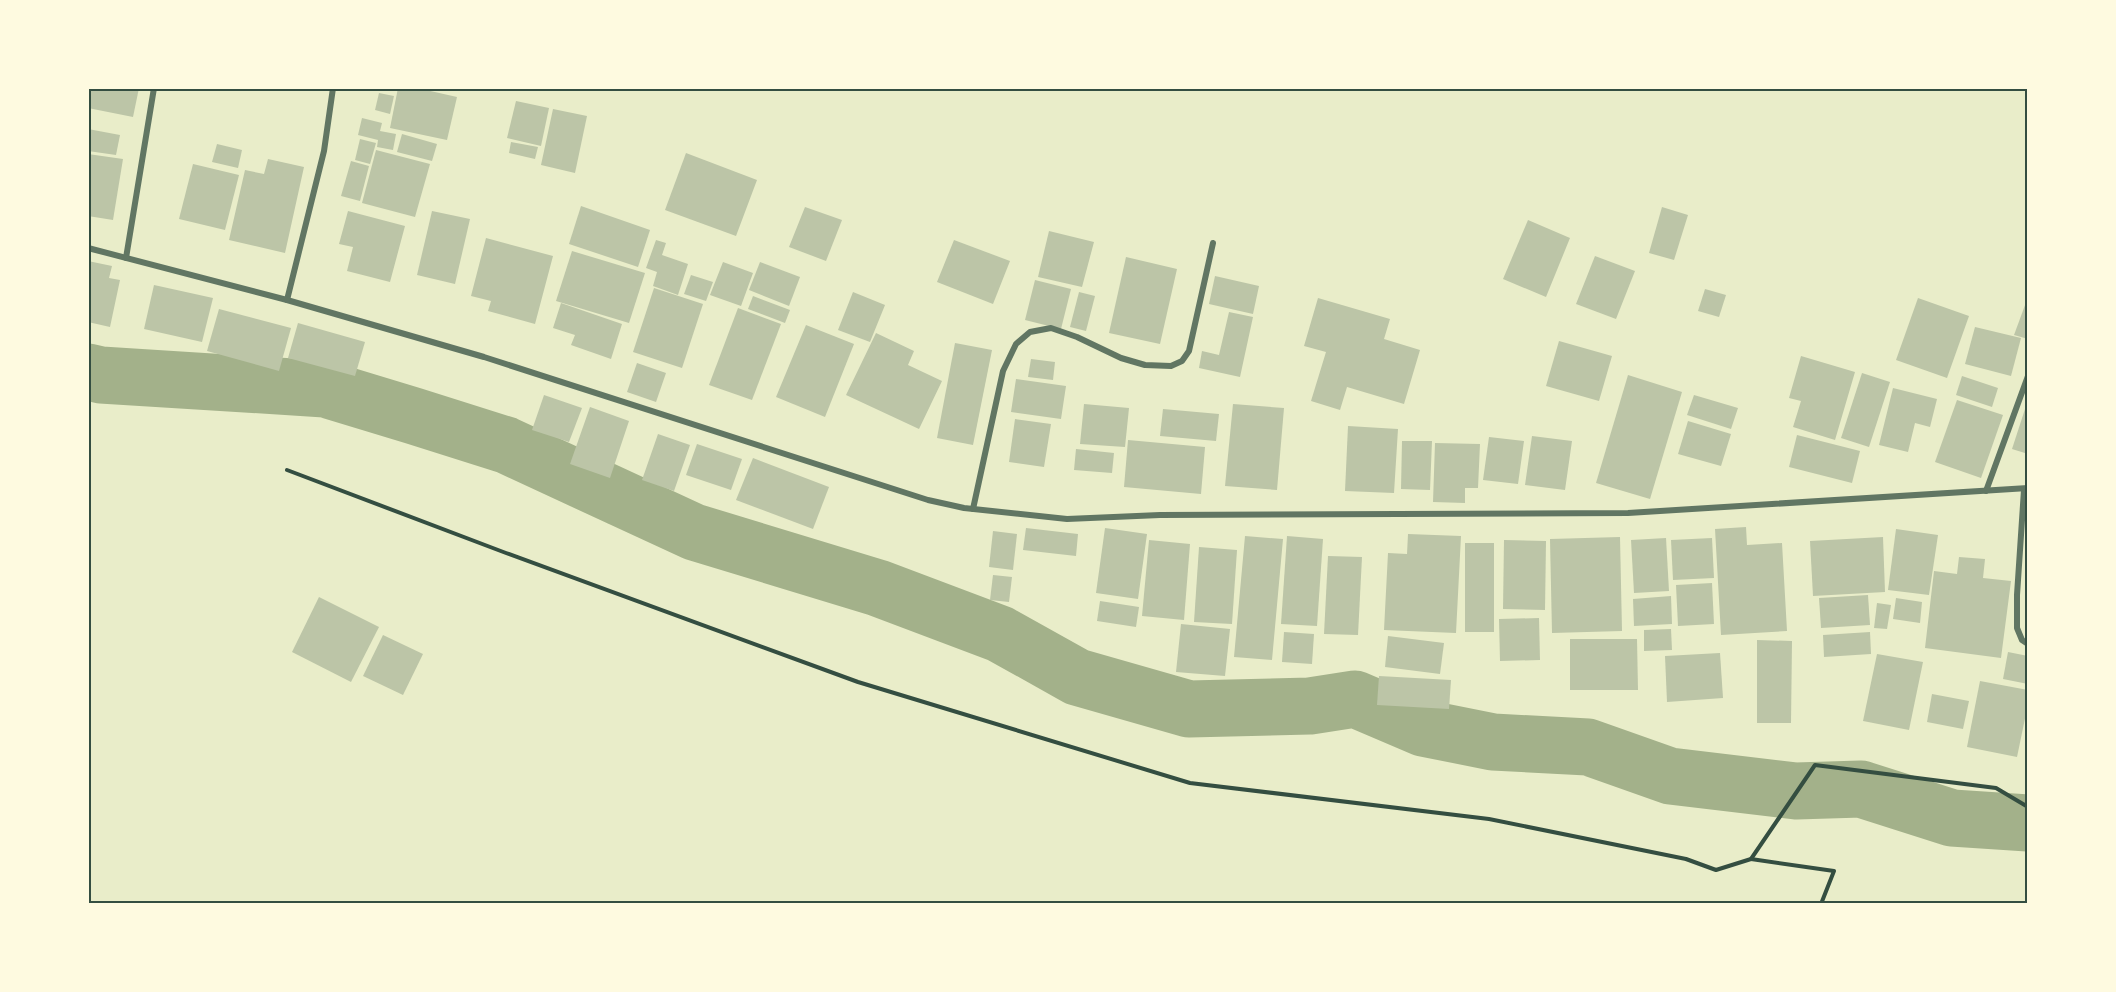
<svg xmlns="http://www.w3.org/2000/svg" width="2116" height="992" viewBox="0 0 2116 992" font-family="Ubuntu,sans-serif">
<rect width="100%" height="100%" fill="#e9edc9"/>
<g fill="none" stroke-linecap="round" stroke-linejoin="round">
<polyline stroke="#a3b18a" stroke-width="57" points="88,372 101,375 325,389 414,416 506,445 694,532 878,588 1000,634 1077,677 1189,709 1310,706 1355,699 1423,728 1493,742 1588,747 1670,776 1796,791 1861,789 1952,818 2028,823"/>
</g>
<g fill="#bcc5a7">
<polygon points="88,88 139,88 133,117 88,108"/>
<polygon points="398,88 417,88 457,97 447,140 390,128"/>
<polygon points="379,93 394,96 390,114 375,110"/>
<polygon points="516,101 549,108 541,146 507,138"/>
<polygon points="553,109 587,116 575,173 541,165"/>
<polygon points="362,118 382,123 380,131 396,134 393,150 377,147 378,140 358,135"/>
<polygon points="88,129 120,135 116,155 88,151"/>
<polygon points="402,134 437,144 432,161 397,152"/>
<polygon points="360,139 376,143 370,164 355,160"/>
<polygon points="511,142 538,147 535,159 509,153"/>
<polygon points="217,144 242,150 238,168 212,162"/>
<polygon points="376,150 430,164 415,217 362,203"/>
<polygon points="686,153 757,180 736,236 665,210"/>
<polygon points="88,154 123,159 113,220 88,216"/>
<polygon points="268,159 304,167 285,253 229,240 245,170 264,174"/>
<polygon points="351,161 369,166 360,201 341,196"/>
<polygon points="193,164 239,175 225,230 179,219"/>
<polygon points="581,206 650,230 638,267 569,244"/>
<polygon points="805,207 842,220 826,261 789,247"/>
<polygon points="1662,207 1688,215 1674,260 1649,253"/>
<polygon points="348,211 405,226 390,282 347,271 353,247 339,244"/>
<polygon points="432,211 470,219 455,284 417,275"/>
<polygon points="1528,220 1570,238 1546,297 1503,279"/>
<polygon points="1049,231 1094,242 1082,287 1038,277"/>
<polygon points="486,238 553,256 535,324 488,311 491,301 471,296"/>
<polygon points="656,240 666,243 662,255 688,264 678,295 653,286 657,272 646,268"/>
<polygon points="954,240 1010,261 993,304 937,282"/>
<polygon points="572,251 645,273 629,323 556,301"/>
<polygon points="1595,256 1635,271 1616,319 1576,304"/>
<polygon points="1126,257 1177,269 1160,344 1109,333"/>
<polygon points="88,261 112,266 109,278 120,280 110,327 88,322"/>
<polygon points="723,262 753,273 741,306 710,295"/>
<polygon points="760,262 800,277 789,306 749,290"/>
<polygon points="691,275 713,282 706,301 684,294"/>
<polygon points="1215,276 1259,286 1253,314 1209,304"/>
<polygon points="1035,280 1071,289 1061,329 1025,320"/>
<polygon points="154,285 213,298 202,342 144,329"/>
<polygon points="654,288 703,304 682,368 633,352"/>
<polygon points="1705,289 1726,295 1719,317 1698,311"/>
<polygon points="853,292 885,305 870,342 838,330"/>
<polygon points="1079,292 1095,296 1086,331 1070,327"/>
<polygon points="753,296 790,310 785,323 748,309"/>
<polygon points="2028,297 2028,339 2014,335"/>
<polygon points="1318,298 1390,319 1384,339 1420,350 1404,404 1347,387 1340,410 1311,401 1326,352 1304,346"/>
<polygon points="1918,298 1969,316 1947,378 1896,360"/>
<polygon points="561,303 622,324 611,359 571,345 575,335 553,328"/>
<polygon points="738,308 781,324 752,400 709,385"/>
<polygon points="219,309 291,328 279,371 207,351"/>
<polygon points="1229,312 1253,317 1240,377 1199,368 1202,351 1219,355"/>
<polygon points="298,323 365,342 355,376 288,358"/>
<polygon points="806,325 854,344 825,417 776,397"/>
<polygon points="1975,327 2021,338 2011,376 1965,364"/>
<polygon points="876,333 914,351 908,365 942,381 919,429 846,395"/>
<polygon points="1559,341 1612,356 1599,401 1546,386"/>
<polygon points="955,343 992,350 973,445 937,438"/>
<polygon points="1801,356 1855,372 1835,440 1793,427 1801,401 1789,398"/>
<polygon points="1031,359 1055,362 1053,380 1028,377"/>
<polygon points="637,363 666,373 656,402 627,392"/>
<polygon points="1862,373 1890,382 1869,447 1841,438"/>
<polygon points="1628,375 1682,392 1650,499 1596,483"/>
<polygon points="1962,376 1998,388 1992,407 1956,395"/>
<polygon points="1016,379 1066,386 1061,419 1011,412"/>
<polygon points="1893,388 1937,399 1930,427 1915,423 1908,452 1879,445"/>
<polygon points="544,395 582,408 569,442 532,430"/>
<polygon points="1694,395 1738,408 1731,429 1687,415"/>
<polygon points="1957,400 2003,415 1981,478 1935,462"/>
<polygon points="1084,404 1129,408 1125,447 1080,444"/>
<polygon points="1233,404 1284,408 1277,490 1225,486"/>
<polygon points="590,407 629,421 610,478 570,464"/>
<polygon points="1163,409 1219,414 1216,441 1160,436"/>
<polygon points="2025,409 2028,410 2028,454 2012,449"/>
<polygon points="1015,419 1051,424 1044,467 1009,462"/>
<polygon points="1688,421 1731,434 1721,466 1678,454"/>
<polygon points="1348,426 1398,429 1394,493 1345,491"/>
<polygon points="658,434 690,445 674,491 642,480"/>
<polygon points="1797,435 1860,451 1852,483 1789,467"/>
<polygon points="1532,436 1572,441 1565,490 1525,485"/>
<polygon points="1489,437 1524,441 1518,484 1483,480"/>
<polygon points="1128,440 1205,447 1201,494 1124,487"/>
<polygon points="1402,441 1432,441 1430,490 1401,489"/>
<polygon points="1435,443 1480,444 1478,488 1465,488 1465,503 1433,502"/>
<polygon points="697,444 742,459 731,490 686,475"/>
<polygon points="1076,449 1114,453 1112,473 1074,470"/>
<polygon points="753,458 829,487 813,529 736,500"/>
<polygon points="1746,527 1747,545 1782,543 1787,631 1721,635 1715,529"/>
<polygon points="1026,528 1078,534 1076,556 1023,550"/>
<polygon points="1105,528 1147,534 1138,599 1096,593"/>
<polygon points="1896,529 1938,535 1929,595 1888,590"/>
<polygon points="993,531 1017,534 1013,570 989,567"/>
<polygon points="1408,534 1461,536 1456,633 1384,630 1388,553 1407,554"/>
<polygon points="1245,536 1283,539 1272,660 1234,657"/>
<polygon points="1287,536 1323,539 1317,626 1281,624"/>
<polygon points="1620,537 1622,631 1552,633 1550,539"/>
<polygon points="1883,537 1885,592 1813,596 1810,541"/>
<polygon points="1666,538 1669,591 1634,593 1631,540"/>
<polygon points="1712,538 1714,578 1673,580 1671,540"/>
<polygon points="1149,540 1190,544 1184,620 1142,616"/>
<polygon points="1504,540 1546,541 1545,610 1503,609"/>
<rect x="1465" y="543" width="29" height="89"/>
<polygon points="1199,547 1237,550 1232,624 1194,622"/>
<polygon points="1328,556 1362,557 1358,635 1324,634"/>
<polygon points="1959,557 1985,559 1983,578 2011,581 2001,658 1925,648 1934,571 1957,574"/>
<polygon points="993,575 1012,577 1009,602 990,600"/>
<polygon points="1712,583 1714,624 1678,626 1676,585"/>
<polygon points="1868,595 1870,625 1821,628 1819,598"/>
<polygon points="1671,596 1672,624 1634,626 1633,599"/>
<polygon points="319,597 379,627 351,682 292,652"/>
<polygon points="1896,598 1922,602 1920,623 1893,619"/>
<polygon points="1100,601 1139,607 1136,627 1097,621"/>
<polygon points="1877,603 1891,605 1887,629 1874,628"/>
<polygon points="1539,618 1540,660 1500,661 1499,619"/>
<polygon points="1181,624 1230,629 1225,676 1176,672"/>
<polygon points="1671,629 1672,650 1644,651 1644,630"/>
<polygon points="1284,632 1314,634 1312,664 1282,662"/>
<polygon points="1870,632 1871,654 1824,657 1823,635"/>
<polygon points="383,635 423,654 403,695 363,676"/>
<polygon points="1388,636 1444,643 1440,674 1385,667"/>
<polygon points="1570,639 1637,639 1638,690 1570,690"/>
<polygon points="1757,640 1792,641 1791,723 1757,723"/>
<polygon points="2008,652 2028,656 2028,684 2003,679"/>
<polygon points="1720,653 1723,698 1667,702 1665,656"/>
<polygon points="1877,654 1923,662 1909,730 1863,721"/>
<polygon points="1379,676 1451,680 1449,709 1377,705"/>
<polygon points="1980,681 2028,690 2028,704 2017,757 1967,747"/>
<polygon points="1932,694 1969,701 1963,729 1927,722"/>
</g>
<g fill="none" stroke-linecap="round" stroke-linejoin="round">
<g stroke="#344e41" stroke-width="4">
<polyline points="287,470 506,553 858,682 1190,783 1489,819 1686,859 1716,870 1751,859 1815,765 1996,788 2028,807"/>
<polyline points="1751,859 1834,871 1821,904"/>
</g>
<g stroke="#617663" stroke-width="6">
<polyline points="88,248 287,300 484,357 928,500 964,508 1067,519 1160,515 1628,513 2028,488"/>
<polyline points="126,258 154,88"/>
<polyline points="287,300 324,151 333,88"/>
<polyline points="2024,490 2017,595 2017,628 2022,640 2028,644"/>
<polyline points="1986,491 2028,376"/>
<polyline points="973,509 1003,371 1016,344 1030,332 1051,328 1077,337 1121,358 1145,365 1171,366 1182,361 1189,351 1213,243"/>
</g>
</g>
<rect width="2116" height="992" fill="none" stroke="#fefae0" stroke-width="180"/>
<rect x="90" y="90" width="1936" height="812" fill="none" stroke="#344e41" stroke-width="2"/>
</svg>
